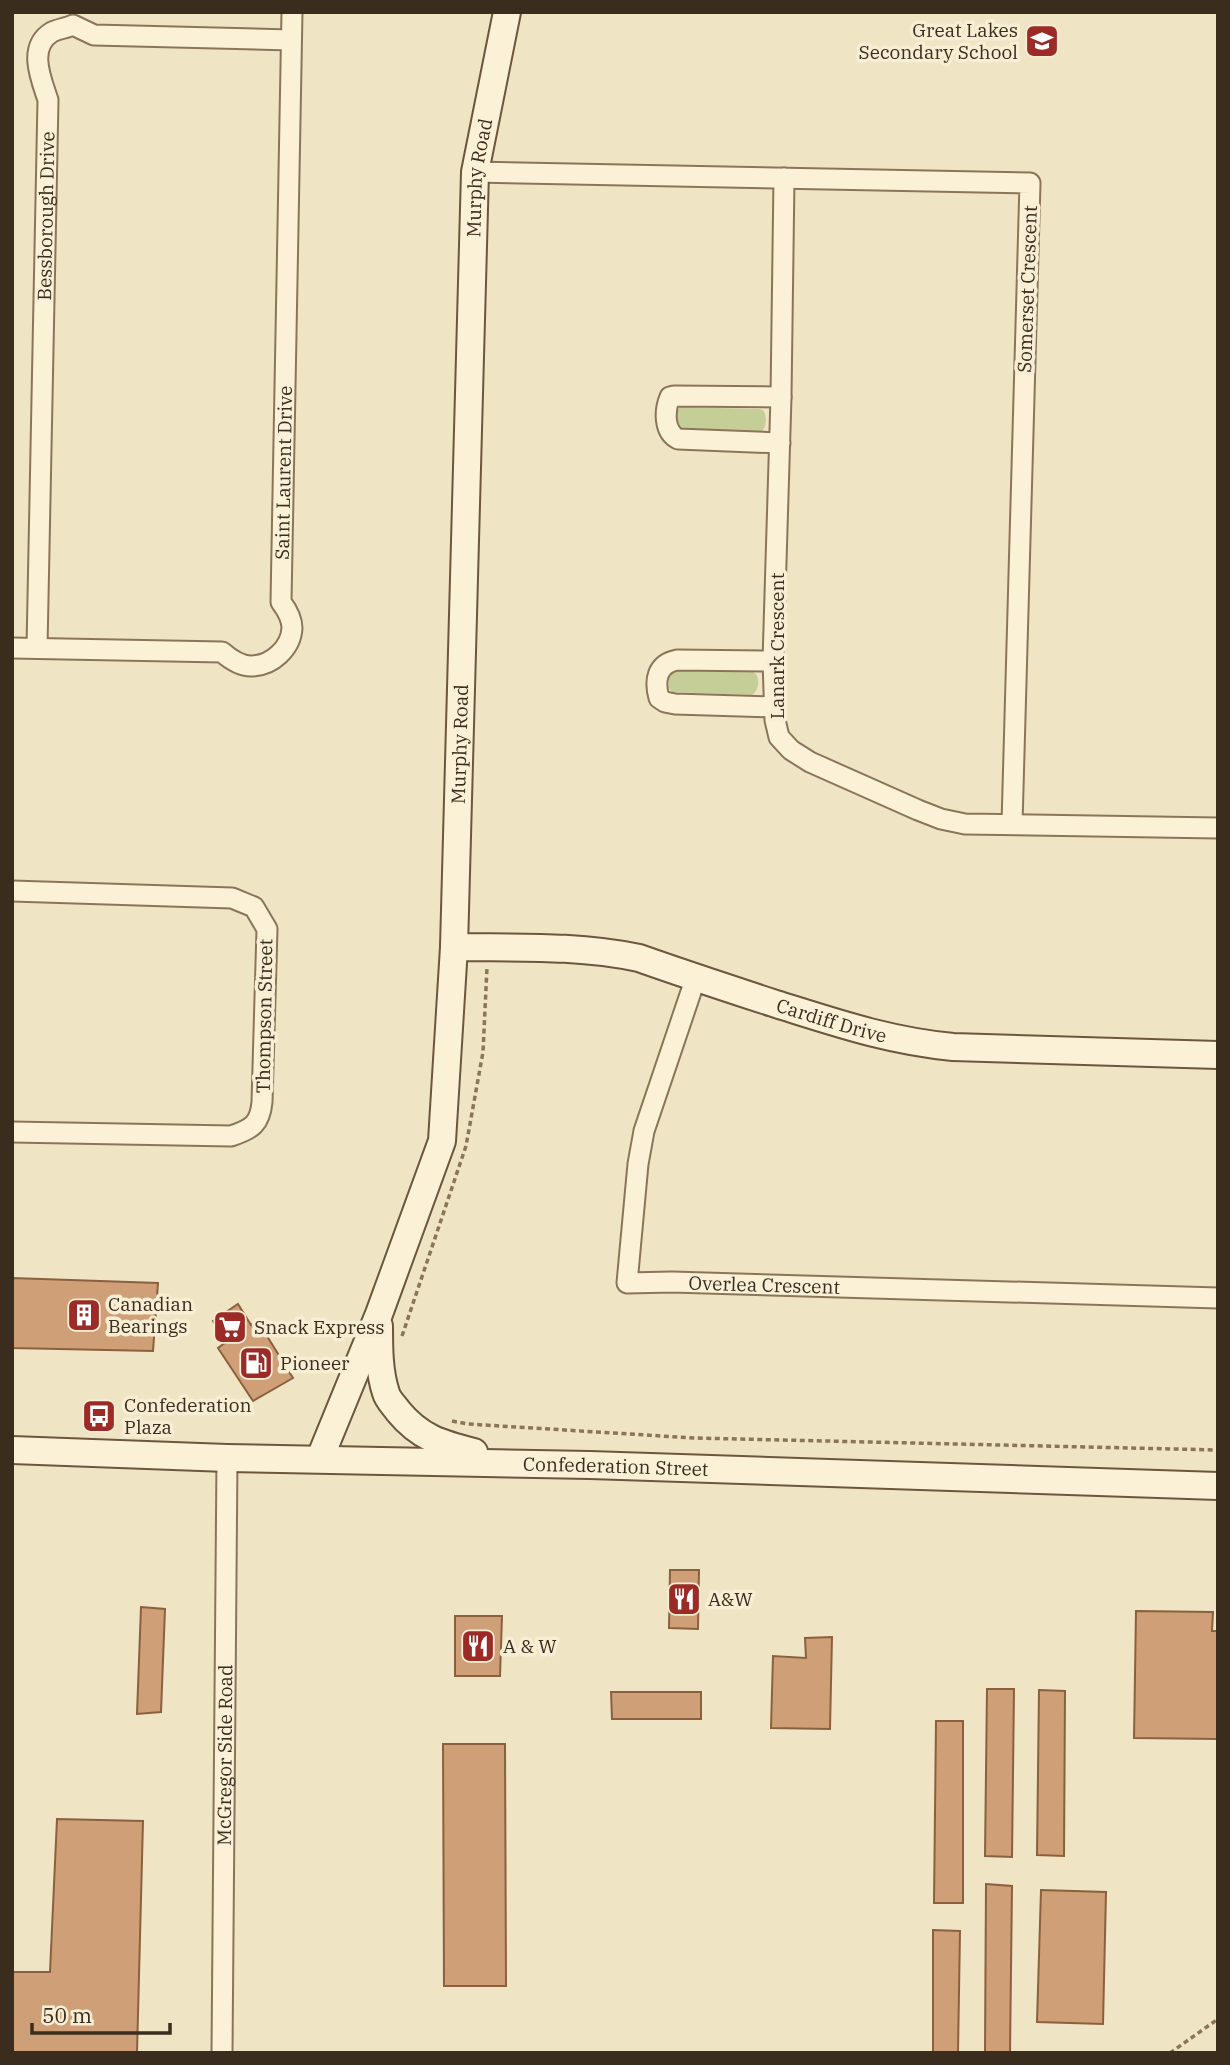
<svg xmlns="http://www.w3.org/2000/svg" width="1230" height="2065" viewBox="0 0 1230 2065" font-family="'IBM Plex Serif',serif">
<rect width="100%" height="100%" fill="#efe4c4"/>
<g fill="#c6ce97">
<path d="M 681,407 L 758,409 L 763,410 C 767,416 767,426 762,431 L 754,433 L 681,431 L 678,428 L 676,411 Z"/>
<path d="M 674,669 L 751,671 C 761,674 760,689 752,695 L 672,692 L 669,688 L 668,673 Z"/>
</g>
<g fill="#cfa078" stroke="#8b603e" stroke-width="2">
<polygon points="12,1278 158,1283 153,1351 12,1348"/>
<polygon points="238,1304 251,1325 257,1320 293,1378 253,1401 218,1348 226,1342 213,1321"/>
<polygon points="670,1570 699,1570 698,1629 669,1628"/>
<polygon points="141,1607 165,1609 161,1712 137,1714"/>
<polygon points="1136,1611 1213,1612 1212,1631 1218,1631 1218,1739 1134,1738"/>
<polygon points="455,1616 502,1616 500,1676 455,1676"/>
<polygon points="832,1637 830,1729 771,1728 773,1656 806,1658 805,1638"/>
<polygon points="987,1689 1014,1689 1012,1857 985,1856"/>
<polygon points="1039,1690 1065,1691 1064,1856 1037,1855"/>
<polygon points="611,1692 701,1692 701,1719 612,1719"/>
<polygon points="936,1721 963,1721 963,1903 934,1903"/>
<polygon points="443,1744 505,1744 506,1986 444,1986"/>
<polygon points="57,1819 143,1821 137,2053 12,2053 12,1972 50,1972"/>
<polygon points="986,1884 1012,1886 1010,2053 985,2053"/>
<polygon points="1041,1890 1106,1892 1103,2024 1037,2022"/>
<polygon points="933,1930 960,1931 958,2053 933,2053"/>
</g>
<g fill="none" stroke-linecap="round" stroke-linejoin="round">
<g stroke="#8b7559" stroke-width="23">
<g id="street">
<polyline points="475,172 1030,183 1012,824"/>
<polyline points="784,178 781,397 773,661 775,720 779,737 791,750 810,762 918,810 941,819 965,824 1218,828"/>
<path d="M 780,443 L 678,439 C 664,432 664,411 670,397 L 674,396 L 781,397"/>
<path id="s1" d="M 12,648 L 222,652 C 230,659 240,666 251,666 C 272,666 291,648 292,628 C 292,618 287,610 281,602 L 292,12"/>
<path id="s2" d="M 37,648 L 48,100 C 41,79 27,47 52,32 C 58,29 67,28 73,25 L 94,35 L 291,40"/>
<path d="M 773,661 L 677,660 C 657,664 654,680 659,698 L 665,702 L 675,704 L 775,707"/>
<path d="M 12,891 L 232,898 L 254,907 L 267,929 L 262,1102 C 260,1124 252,1129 231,1136 L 12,1132"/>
<path id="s3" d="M 696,977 L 644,1131 L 638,1164 L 627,1283 L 672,1282 L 1218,1298"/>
<path id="s4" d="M 222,2053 L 227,1458"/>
</g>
</g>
<g stroke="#6c563d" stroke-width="30">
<g id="secondary">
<path id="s5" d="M 454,947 C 516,948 577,945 639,958 C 684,974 730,989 776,1004 C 837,1023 889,1041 953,1047 L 1218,1055"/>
<path d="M 379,1326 C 379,1348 379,1372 386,1393 C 388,1400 394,1405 398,1411 C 420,1438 442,1444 474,1452"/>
<path id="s6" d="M 12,1450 L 227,1458 L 590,1465 L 1218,1486"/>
<path id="s7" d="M 320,1458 L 379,1314 L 442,1141 L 454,947 L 475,172 L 507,12"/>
</g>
</g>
<g stroke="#8b7559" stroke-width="3.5" stroke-dasharray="5 3.5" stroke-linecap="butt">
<polyline points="402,1336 466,1146 483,1052 487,967"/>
<polyline points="452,1421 468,1424 694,1438 1218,1450"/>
<polyline points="1170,2053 1218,2019"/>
</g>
<use href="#street" stroke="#faf1d7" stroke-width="19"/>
<use href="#secondary" stroke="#faf1d7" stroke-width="26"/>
</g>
<defs>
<g id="school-square" transform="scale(1.75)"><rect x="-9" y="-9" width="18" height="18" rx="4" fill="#9c2b27" stroke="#f7eed3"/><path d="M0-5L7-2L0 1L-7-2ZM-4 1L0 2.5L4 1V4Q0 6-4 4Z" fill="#fff"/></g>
<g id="building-square" transform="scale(1.75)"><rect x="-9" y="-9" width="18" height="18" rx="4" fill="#9c2b27" stroke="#f7eed3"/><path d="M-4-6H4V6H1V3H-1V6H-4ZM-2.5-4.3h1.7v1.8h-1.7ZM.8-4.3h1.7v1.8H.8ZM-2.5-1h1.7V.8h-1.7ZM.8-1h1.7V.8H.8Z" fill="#fff"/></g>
<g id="supermarket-square" transform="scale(1.75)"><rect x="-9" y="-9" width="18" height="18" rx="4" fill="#9c2b27" stroke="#f7eed3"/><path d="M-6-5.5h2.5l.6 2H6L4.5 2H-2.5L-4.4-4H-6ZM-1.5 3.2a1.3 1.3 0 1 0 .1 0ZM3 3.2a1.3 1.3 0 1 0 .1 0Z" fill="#fff"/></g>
<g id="fuel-square" transform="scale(1.75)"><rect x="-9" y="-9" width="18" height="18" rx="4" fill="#9c2b27" stroke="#f7eed3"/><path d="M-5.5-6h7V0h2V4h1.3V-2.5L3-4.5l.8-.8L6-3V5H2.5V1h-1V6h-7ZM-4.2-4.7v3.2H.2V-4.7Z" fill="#fff"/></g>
<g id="bus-square" transform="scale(1.75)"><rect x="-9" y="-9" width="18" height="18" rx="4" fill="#9c2b27" stroke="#f7eed3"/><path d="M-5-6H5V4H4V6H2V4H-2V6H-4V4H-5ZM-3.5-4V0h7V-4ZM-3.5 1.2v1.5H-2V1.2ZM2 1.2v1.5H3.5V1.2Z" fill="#fff"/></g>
<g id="restaurant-square" transform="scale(1.75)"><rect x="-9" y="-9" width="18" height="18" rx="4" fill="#9c2b27" stroke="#f7eed3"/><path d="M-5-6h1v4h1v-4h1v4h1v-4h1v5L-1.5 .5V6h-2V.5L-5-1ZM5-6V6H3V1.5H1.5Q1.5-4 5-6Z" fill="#fff"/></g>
</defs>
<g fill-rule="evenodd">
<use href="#school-square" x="1042" y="41"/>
<use href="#building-square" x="84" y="1315"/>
<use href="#supermarket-square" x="230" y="1327"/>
<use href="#fuel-square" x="256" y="1363"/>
<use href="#bus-square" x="99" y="1416"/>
<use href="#restaurant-square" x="684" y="1599"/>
<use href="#restaurant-square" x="478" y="1646"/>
</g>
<g text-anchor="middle" stroke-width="7" stroke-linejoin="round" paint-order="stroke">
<g font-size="19" fill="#3a2d1e" stroke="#f7eed3" text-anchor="start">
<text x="1018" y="37" text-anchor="end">Great Lakes<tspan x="1018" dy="22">Secondary School</tspan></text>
<text x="108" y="1311">Canadian<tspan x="108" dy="22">Bearings</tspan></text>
<text x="254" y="1334">Snack Express</text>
<text x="280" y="1370">Pioneer</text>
<text x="124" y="1412">Confederation<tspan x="124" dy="22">Plaza</tspan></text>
<text x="708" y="1606">A&amp;W</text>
<text x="503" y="1653">A &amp; W</text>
</g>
<g font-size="19" fill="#3a2d1e" stroke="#f7eed3">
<text dy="7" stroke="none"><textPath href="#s7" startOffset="1304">Murphy Road</textPath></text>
<text dy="7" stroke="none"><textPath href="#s2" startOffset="432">Bessborough Drive</textPath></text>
<text transform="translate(1027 289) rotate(-88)" y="7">Somerset Crescent</text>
<text dy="7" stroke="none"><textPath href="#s1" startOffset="462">Saint Laurent Drive</textPath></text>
<text transform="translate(777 646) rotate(-90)" y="7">Lanark Crescent</text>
<text dy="7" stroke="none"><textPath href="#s7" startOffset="737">Murphy Road</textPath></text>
<text transform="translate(264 1016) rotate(-89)" y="7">Thompson Street</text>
<text dy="7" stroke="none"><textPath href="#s5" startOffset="388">Cardiff Drive</textPath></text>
<text dy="7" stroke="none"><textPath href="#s3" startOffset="453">Overlea Crescent</textPath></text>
<text dy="7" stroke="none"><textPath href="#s6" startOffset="604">Confederation Street</textPath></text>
<text dy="7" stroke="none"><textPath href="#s4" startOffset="298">McGregor Side Road</textPath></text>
</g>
</g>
<rect width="1230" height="2065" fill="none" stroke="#3a2d1e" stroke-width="28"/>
<path d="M32 2023v10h138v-10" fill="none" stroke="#3a2d1e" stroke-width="3.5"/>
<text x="42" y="2023" font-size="21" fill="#3a2d1e" stroke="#f7eed3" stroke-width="5" paint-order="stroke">50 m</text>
</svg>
